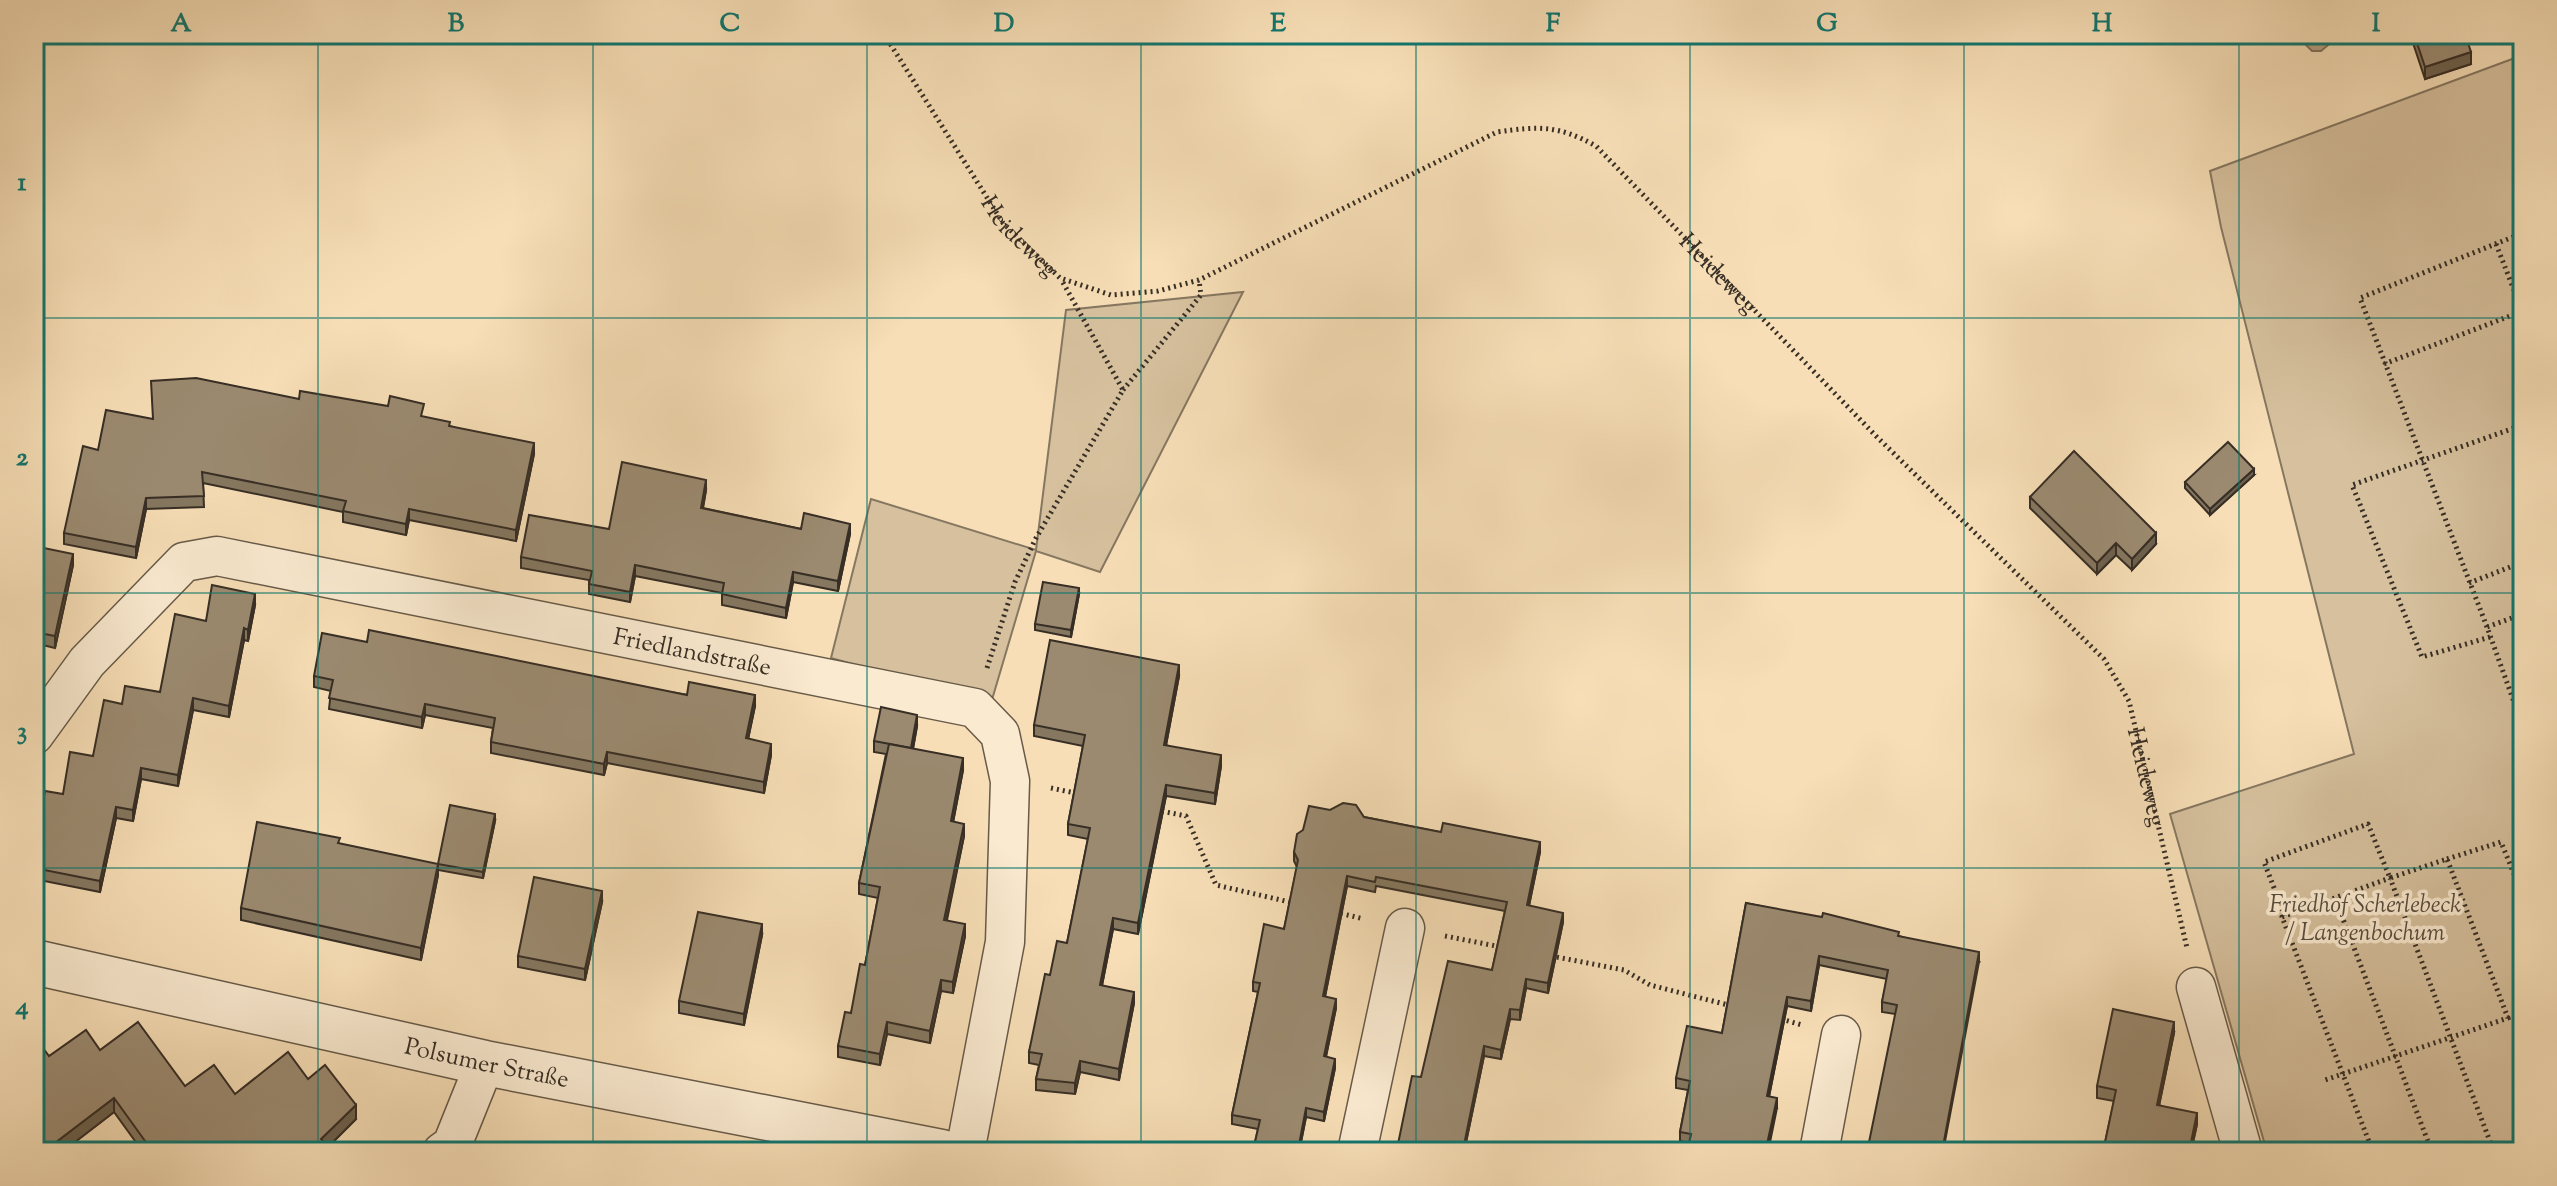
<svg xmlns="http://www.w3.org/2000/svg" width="2557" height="1186" viewBox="0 0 2557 1186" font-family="'Sorts Mill Goudy',serif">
<rect width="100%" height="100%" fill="#f7deb6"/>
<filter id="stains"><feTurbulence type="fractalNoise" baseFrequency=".0025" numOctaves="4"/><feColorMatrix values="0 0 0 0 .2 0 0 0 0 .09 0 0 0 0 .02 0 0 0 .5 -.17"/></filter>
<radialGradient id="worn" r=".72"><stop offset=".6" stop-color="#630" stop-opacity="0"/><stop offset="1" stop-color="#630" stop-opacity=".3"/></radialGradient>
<g fill="#d6c09d" stroke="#867761" stroke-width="2">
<polygon points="2523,55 2523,1152 2267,1152 2170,814 2354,754 2221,227 2210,171"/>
<polygon points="1243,292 1100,572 1036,551 991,703 831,658 871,499 1036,550 1066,310"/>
</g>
<polygon fill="#b6a285" stroke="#83745f" stroke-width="2" points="2295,34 2341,34 2321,51 2312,51"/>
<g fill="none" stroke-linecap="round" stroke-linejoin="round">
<g stroke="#675a49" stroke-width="41">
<g id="minor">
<path id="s2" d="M 34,735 L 87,662 L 184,562 L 217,556 L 975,708 L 1000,734 L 1010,781 L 1005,942 L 965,1152"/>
<polyline points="2196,987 2243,1152"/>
<polyline points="442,1152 452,1145 485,1063"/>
<polyline points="1357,1152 1405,928"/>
<polyline points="1819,1152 1841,1035"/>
</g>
</g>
<g stroke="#675a49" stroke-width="47">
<g id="tertiary">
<path id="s3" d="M 34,962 L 485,1063 L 942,1152"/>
</g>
</g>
<g stroke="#372e25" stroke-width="5" stroke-dasharray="2 4" stroke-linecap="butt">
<path id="s1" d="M 884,34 L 1003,223 L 1060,278 L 1111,295 L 1158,291 L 1199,280 L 1497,132 C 1539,126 1558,125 1596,146 L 1876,436 L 2104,659 L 2129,701 L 2187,948"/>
<polyline points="2496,244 2523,313"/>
<polyline points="2384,364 2523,311"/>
<polyline points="1123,390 1201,295 1199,280"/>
<polyline points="2469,583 2523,562"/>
<polyline points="2523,614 2487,627 2523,727"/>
<polyline points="2487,627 2360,298 2523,233"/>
<polyline points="2490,637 2422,657 2352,485 2523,425"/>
<polyline points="987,668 1015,582 1036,538 1123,390 1061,279"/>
<polyline points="1051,788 1080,794"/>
<polyline points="1156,810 1186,816 1216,885 1294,903"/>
<polyline points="2447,859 2501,842 2523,896"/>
<polyline points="2335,898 2432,1152"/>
<polyline points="1335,912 1364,919"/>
<polyline points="2285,916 2264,862 2368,824 2390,878 2447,859 2508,1018 2325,1080"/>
<polyline points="1445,936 1501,947"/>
<polyline points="1551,956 1624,970 1650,985 1732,1006"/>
<polyline points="2508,1018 2523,1012"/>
<polyline points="1781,1019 1802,1025"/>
<polyline points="2373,1152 2282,917 2390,878 2494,1152"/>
</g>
<use href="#minor" stroke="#faead0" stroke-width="38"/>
<use href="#tertiary" stroke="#faead0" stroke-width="44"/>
</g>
<g fill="#857760" stroke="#372e25" stroke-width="2">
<polygon points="2410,34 2465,34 2471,64 2425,79"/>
<polygon points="299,399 423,417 534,454 516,541 409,520 406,535 343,522 343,512 203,483 204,507 146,509 136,558 64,544 64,533 98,450 152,419"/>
<polygon points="2254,475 2210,515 2185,488 2185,482"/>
<polygon points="706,490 703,508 801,529 850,534 838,591 793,582 786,618 722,605 722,593 635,576 630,602 589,594 589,580 521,568 521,557 609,529"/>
<polygon points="2030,497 2156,544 2132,570 2116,555 2097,574 2030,508"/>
<polygon points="34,546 73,565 55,648 34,643"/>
<polygon points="1079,594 1071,637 1035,630 1035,624"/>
<polygon points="255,605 248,641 244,640 229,717 193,710 178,786 141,779 133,821 116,818 100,892 34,879 34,845 63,794 93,756 122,704 160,692 206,621"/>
<polygon points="367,642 755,706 748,739 771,755 764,793 607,763 604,775 491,753 491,742 493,728 425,715 422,728 329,709 331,691 314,687 314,676"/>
<polygon points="1179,676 1166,745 1221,766 1215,804 1166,796 1138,934 1113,929 1102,985 1134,1003 1119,1080 1080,1072 1075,1094 1036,1090 1036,1079 1039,1065 1029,1063 1029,1052 1050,975 1067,943 1088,839 1068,835 1068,824 1083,746 1034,736 1034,725"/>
<polygon points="917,726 913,749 963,770 953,822 964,836 947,920 965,936 953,993 941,991 930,1043 887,1034 880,1065 838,1057 838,1046 851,1013 865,965 878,898 859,894 859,883 886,754 874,752 874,741"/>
<polygon points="1364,817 1540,852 1529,906 1563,922 1548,993 1526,988 1520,1020 1510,1019 1501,1059 1484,1056 1464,1152 1398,1152 1398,1144 1421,1077 1492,970 1505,911 1376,886 1375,892 1347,886 1325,997 1336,1008 1326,1057 1335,1068 1324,1121 1306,1117 1299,1152 1255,1151 1255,1142 1258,1129 1232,1124 1232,1115 1258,992 1253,991 1253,982 1284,929 1297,867 1294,861 1294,852"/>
<polygon points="495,821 483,878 438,870 438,864"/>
<polygon points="340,844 438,875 421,960 241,920 241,908"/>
<polygon points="602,902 585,980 518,967 518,956"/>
<polygon points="1746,903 1899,936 1979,962 1895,1014 1882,1012 1882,1002 1887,979 1819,965 1811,1011 1787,1006 1769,1097 1777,1108 1689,1143 1680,1141 1680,1132 1688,1090 1676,1088 1676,1078 1722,1033"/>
<polygon points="762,935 744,1025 679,1013 679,1001"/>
<polygon points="2174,1033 2159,1105 2197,1124 2191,1152 2103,1152 2114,1101 2097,1098 2097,1086"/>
<polygon points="100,1050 185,1086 235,1094 308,1079 356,1119 327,1148 327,1152 143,1152 114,1112 62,1152 34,1152 49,1056"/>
</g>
<g fill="#6c614e" stroke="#372e25" stroke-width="2">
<polygon points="2471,52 2471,64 2425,79 2425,67"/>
<polygon points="534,443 534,454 516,541 516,530"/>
<polygon points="2254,469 2254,475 2210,515 2210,509"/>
<polygon points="706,480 706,490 701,518 701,508"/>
<polygon points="146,498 146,509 136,558 136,547"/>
<polygon points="409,509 409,520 406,535 406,524"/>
<polygon points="850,524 850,534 838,591 838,581"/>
<polygon points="2156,533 2156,544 2132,570 2132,559"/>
<polygon points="2116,543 2116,555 2097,574 2097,563"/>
<polygon points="73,554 73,565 55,648 55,636"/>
<polygon points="635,565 635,576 630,602 630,592"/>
<polygon points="793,572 793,582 786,618 786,608"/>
<polygon points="1079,588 1079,594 1071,637 1071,630"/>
<polygon points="255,594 255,605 248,641 248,630"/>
<polygon points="244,628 244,640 229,717 229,706"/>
<polygon points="1179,665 1179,676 1164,756 1164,745"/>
<polygon points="755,695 755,706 746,749 746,738"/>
<polygon points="193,698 193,710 178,786 178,775"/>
<polygon points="425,704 425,715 422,728 422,717"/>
<polygon points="917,715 917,726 911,759 911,748"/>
<polygon points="771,744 771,755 764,793 764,782"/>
<polygon points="607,752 607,763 604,775 604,764"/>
<polygon points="1221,755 1221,766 1215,804 1215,793"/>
<polygon points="963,758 963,770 951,833 951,821"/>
<polygon points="141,768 141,779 133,821 133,810"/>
<polygon points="1166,785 1166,796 1138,934 1138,923"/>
<polygon points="116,807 116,818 100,892 100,881"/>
<polygon points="495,814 495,821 483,878 483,872"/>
<polygon points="964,824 964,836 944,931 944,920"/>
<polygon points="1540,842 1540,852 1527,915 1527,905"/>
<polygon points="438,864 438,875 421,960 421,948"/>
<polygon points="1347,876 1347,886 1323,1006 1323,996"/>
<polygon points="602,891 602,902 585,980 585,969"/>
<polygon points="1563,913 1563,922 1548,993 1548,983"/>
<polygon points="1113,918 1113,929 1100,996 1100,985"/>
<polygon points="762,924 762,935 744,1025 744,1014"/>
<polygon points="965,924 965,936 953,993 953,982"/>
<polygon points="1979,952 1979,962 1943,1152 1942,1152"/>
<polygon points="1819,956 1819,965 1811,1011 1811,1001"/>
<polygon points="1526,979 1526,988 1520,1020 1520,1010"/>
<polygon points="941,980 941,991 930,1043 930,1031"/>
<polygon points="1134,992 1134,1003 1119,1080 1119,1069"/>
<polygon points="1787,997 1787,1006 1767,1106 1767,1096"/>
<polygon points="1336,999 1336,1008 1324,1065 1324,1056"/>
<polygon points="1510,1009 1510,1019 1501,1059 1501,1050"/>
<polygon points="887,1022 887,1034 880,1065 880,1054"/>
<polygon points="2174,1022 2174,1033 2157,1116 2157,1105"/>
<polygon points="1484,1046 1484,1056 1464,1152 1460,1152"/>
<polygon points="1335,1059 1335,1068 1324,1121 1324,1112"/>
<polygon points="1080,1061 1080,1072 1075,1094 1075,1083"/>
<polygon points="114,1098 114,1112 62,1152 43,1152"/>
<polygon points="1777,1098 1777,1108 1768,1152 1766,1152"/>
<polygon points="356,1105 356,1119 327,1148 327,1152 319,1152 321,1139"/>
<polygon points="1306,1108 1306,1117 1299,1152 1298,1152"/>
<polygon points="2197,1113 2197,1124 2191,1152 2189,1152"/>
</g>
<g fill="#9b8a70" stroke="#372e25" stroke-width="2">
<polygon points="2414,34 2465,34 2471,52 2425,67"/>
<polygon points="196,378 299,399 300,391 388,406 390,396 424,404 421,416 450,422 449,426 534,443 516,530 409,509 406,524 343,511 346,501 202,472 204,496 146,498 136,547 64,533 83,446 98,450 106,410 153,419 151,381"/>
<polygon points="2228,442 2254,469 2210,509 2185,482"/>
<polygon points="2074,451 2156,533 2132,559 2116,543 2097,563 2030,497"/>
<polygon points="622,462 706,480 701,508 801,529 804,513 850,524 838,581 793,572 786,608 722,594 724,583 635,565 630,592 589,584 592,571 521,557 529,515 609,529"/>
<polygon points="34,546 73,554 55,636 34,632"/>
<polygon points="1043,582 1079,588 1071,630 1035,624"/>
<polygon points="212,585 255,594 248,630 244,628 229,706 193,698 178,775 141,768 133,810 116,807 100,881 34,868 34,845 45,791 63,794 70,752 93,756 104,700 122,704 125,686 160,692 175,614 206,621"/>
<polygon points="369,630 687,695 689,682 755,695 746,738 771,744 764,782 607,752 604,764 491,742 495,718 425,704 422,717 329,698 333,680 314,676 322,633 367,642"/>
<polygon points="1050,640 1179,665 1164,745 1221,755 1215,793 1166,785 1138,923 1113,918 1100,985 1134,992 1119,1069 1080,1061 1075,1083 1036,1079 1042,1054 1029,1052 1045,974 1050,975 1057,941 1067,943 1090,828 1068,824 1085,735 1034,725"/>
<polygon points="881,707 917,715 911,748 874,741"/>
<polygon points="889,744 963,758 951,821 964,824 944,920 965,924 953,982 941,980 930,1031 887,1022 880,1054 838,1046 845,1012 851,1013 860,964 865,965 880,887 859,883"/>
<polygon points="1343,803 1356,805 1364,817 1441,832 1443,823 1540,842 1527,905 1563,913 1548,983 1526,979 1520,1010 1510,1009 1501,1050 1484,1046 1463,1150 1460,1152 1427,1152 1425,1149 1398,1144 1412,1076 1421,1077 1448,961 1492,970 1507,902 1376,877 1375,882 1347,876 1323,996 1336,999 1324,1056 1335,1059 1324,1112 1306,1108 1298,1150 1255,1142 1260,1120 1232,1115 1260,983 1253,982 1264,924 1284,929 1298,860 1294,852 1297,834 1303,830 1309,806 1330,810"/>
<polygon points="450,805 495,814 483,872 438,864"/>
<polygon points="257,822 340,838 338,843 438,864 421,948 241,908"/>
<polygon points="534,877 602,891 585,969 518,956"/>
<polygon points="1746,903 1822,917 1823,913 1899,932 1898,936 1979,952 1942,1152 1867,1152 1897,1005 1882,1002 1888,970 1819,956 1811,1001 1787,997 1767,1096 1777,1098 1766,1149 1778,1152 1687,1152 1691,1134 1680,1132 1690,1081 1676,1078 1687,1026 1722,1033"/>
<polygon points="698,912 762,924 744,1014 679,1001"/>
<polygon points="2113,1009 2174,1022 2157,1105 2197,1113 2189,1152 2103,1152 2116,1090 2097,1086"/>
<polygon points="138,1022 185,1086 214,1065 235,1094 288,1052 308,1079 325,1065 356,1105 321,1139 327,1146 319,1152 153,1152 114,1098 43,1152 34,1152 34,1036 49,1056 86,1030 100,1050"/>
</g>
<path fill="none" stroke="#0f766e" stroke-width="2" stroke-opacity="0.55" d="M 318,34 L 318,1152M 593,34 L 593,1152M 867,34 L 867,1152M 1141,34 L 1141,1152M 1416,34 L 1416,1152M 1690,34 L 1690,1152M 1964,34 L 1964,1152M 2239,34 L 2239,1152M 34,318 L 2523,318M 34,593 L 2523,593M 34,868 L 2523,868"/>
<g text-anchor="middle" stroke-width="7" stroke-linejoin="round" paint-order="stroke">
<g font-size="24" fill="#372e25" stroke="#faead0">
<text dy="8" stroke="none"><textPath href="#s1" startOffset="244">Heideweg</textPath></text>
<text dy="8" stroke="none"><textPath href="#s1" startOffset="1058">Heideweg</textPath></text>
<text dy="8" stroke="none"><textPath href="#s2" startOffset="748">Friedlandstraße</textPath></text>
<text dy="8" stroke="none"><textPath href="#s1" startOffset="1730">Heideweg</textPath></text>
<text dy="8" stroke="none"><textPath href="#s3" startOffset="464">Polsumer Straße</textPath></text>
</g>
<g font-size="24" font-style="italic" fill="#574b3d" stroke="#faead0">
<text x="2365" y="912">Friedhof Scherlebeck<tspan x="2365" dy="28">/ Langenbochum</tspan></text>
</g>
</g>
<rect width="2557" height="1186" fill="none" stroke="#f7deb6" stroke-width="88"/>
<rect x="44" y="44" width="2469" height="1098" fill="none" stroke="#0f766e" stroke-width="3"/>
<g font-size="26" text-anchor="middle" font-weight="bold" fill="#0f766e">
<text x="181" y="31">A</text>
<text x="456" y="31">B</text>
<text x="730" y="31">C</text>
<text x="1004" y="31">D</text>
<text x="1278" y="31">E</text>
<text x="1553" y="31">F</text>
<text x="1827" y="31">G</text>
<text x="2102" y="31">H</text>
<text x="2376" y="31">I</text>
<text x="22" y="190">1</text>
<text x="22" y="465">2</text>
<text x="22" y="739">3</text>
<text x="22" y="1014">4</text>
</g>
<rect width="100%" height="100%" filter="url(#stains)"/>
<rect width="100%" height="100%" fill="url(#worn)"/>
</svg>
